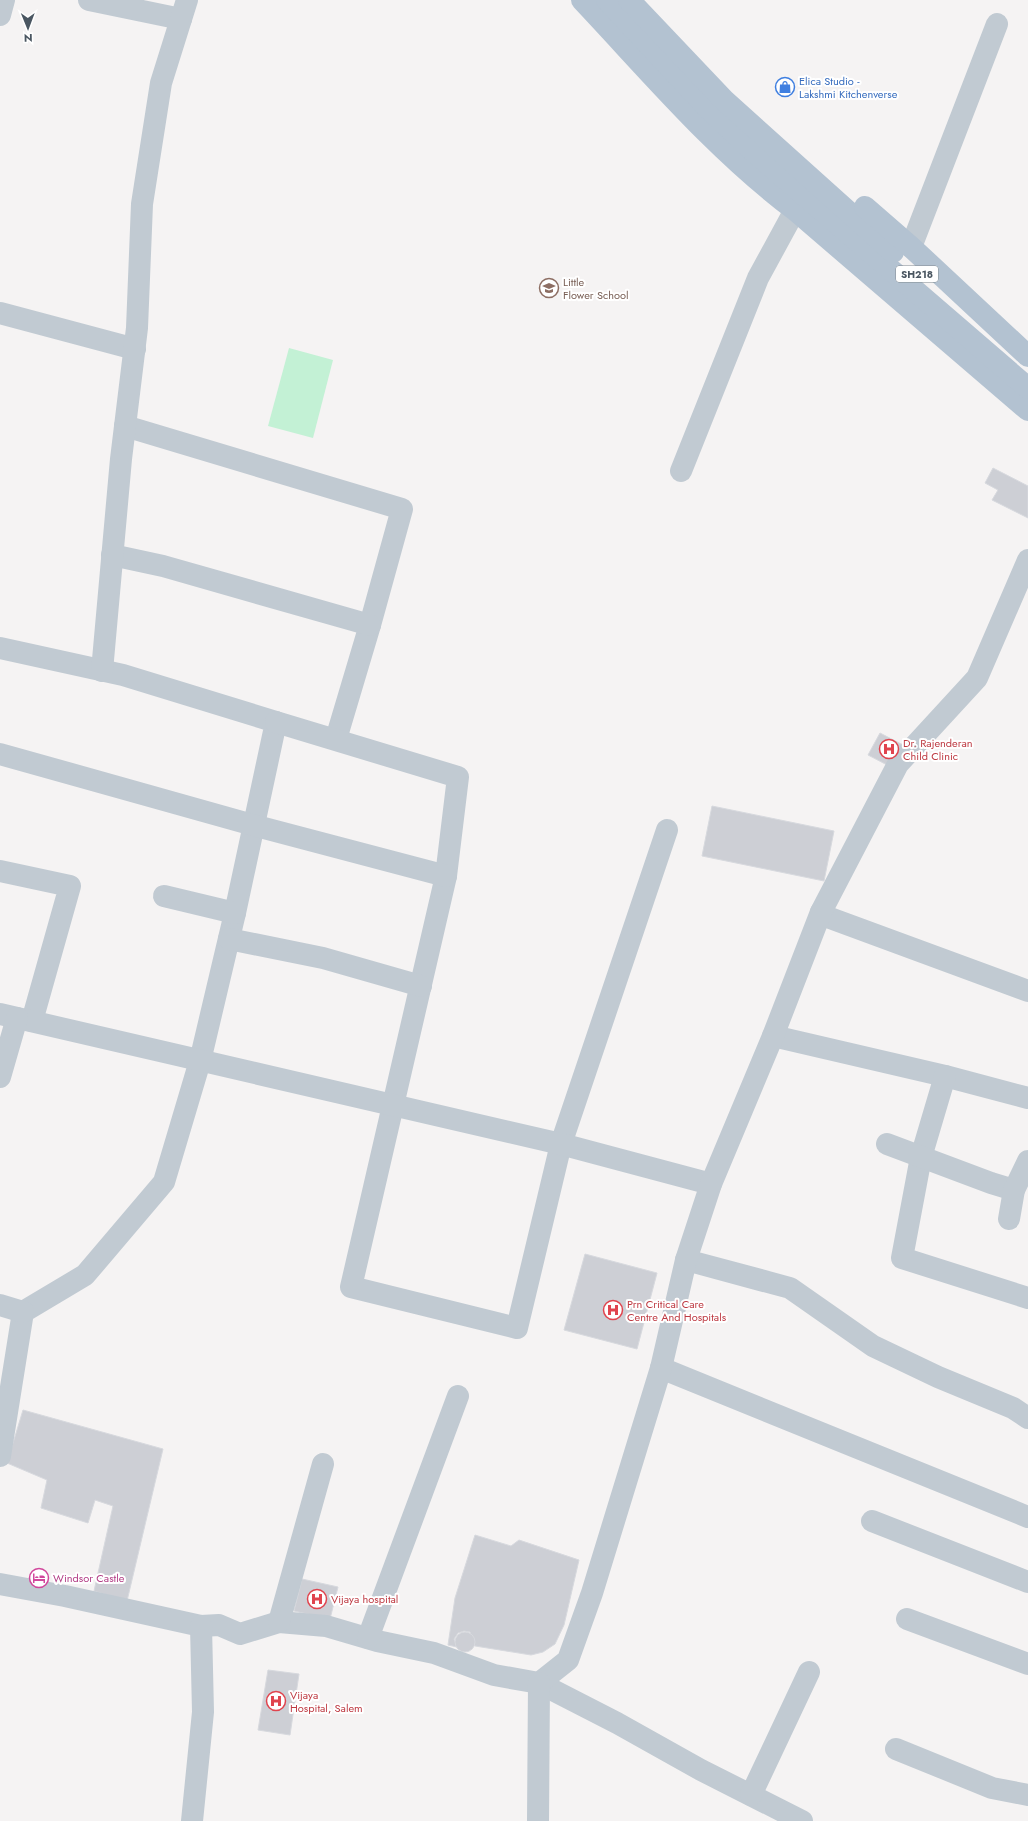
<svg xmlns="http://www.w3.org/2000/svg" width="1028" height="1821" viewBox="0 0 1028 1821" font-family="Jost,sans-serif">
<rect width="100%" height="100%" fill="#f5f3f3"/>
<polygon fill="#c3f1d5" points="289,348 333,360 313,438 268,426"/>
<g fill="#cdcfd5" stroke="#d7d9de">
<polygon points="993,468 1028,486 1028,518 992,500 998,490 985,483"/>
<polygon points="880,733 903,745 891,767 868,755"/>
<polygon points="712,806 834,831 824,881 702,856"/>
<polygon points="585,1254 657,1273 637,1349 564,1330"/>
<polygon points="23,1410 163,1449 127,1601 94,1591 113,1506 95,1500 88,1523 41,1508 47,1480 7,1463"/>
<polygon points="475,1535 511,1546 519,1540 579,1560 564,1625 555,1644 543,1652 531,1655 475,1646 470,1632 464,1631 458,1633 454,1639 457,1647 448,1645 455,1598"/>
<polygon points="302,1579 338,1587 330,1619 294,1611"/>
<circle cx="465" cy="1642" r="10"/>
<polygon points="268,1670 299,1674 290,1735 258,1730"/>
</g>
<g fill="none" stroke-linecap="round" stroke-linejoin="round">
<g stroke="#c1cad2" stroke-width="22">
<polyline points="89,0 181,19"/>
<polyline points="0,15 4,0"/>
<polyline points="911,247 997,24"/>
<polyline points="0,313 135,349"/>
<polyline points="125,426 402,509 370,625 336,739"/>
<polyline points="681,471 758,278 795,210"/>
<polyline points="112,555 163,566 370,625"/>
<polyline points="0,648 123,675 276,722 235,913 200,1061 164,1182 85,1275 23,1312 0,1456"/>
<polyline points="102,671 121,459 137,328 142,204 161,83 187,0"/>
<polyline points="276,722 458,777 446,876 351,1287 517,1328 561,1144 667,830"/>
<polyline points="0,754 253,825 446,876"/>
<polyline points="0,871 70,886 32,1021"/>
<polyline points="164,896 235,913"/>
<polyline points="821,912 830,918 1028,991"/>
<polyline points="229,939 323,958 421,986"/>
<polyline points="0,1014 561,1144 711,1184"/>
<polyline points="773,1036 945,1076 1028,1098"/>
<polyline points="945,1076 921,1157 902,1258 1028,1298"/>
<polyline points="0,1077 17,1018"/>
<polyline points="887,1144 991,1183 1014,1190"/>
<polyline points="1009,1219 1014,1190 1028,1161"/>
<polyline points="686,1260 790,1288 873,1346 938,1377 1013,1408 1028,1418"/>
<polyline points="0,1305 23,1312"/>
<polyline points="661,1368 1028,1517"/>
<polyline points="872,1521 1028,1582"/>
<polyline points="0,1584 65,1596 201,1626 219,1625 240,1634 279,1622 326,1626 377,1641 434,1653 494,1675 539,1683 617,1723 701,1770 802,1821"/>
<polyline points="907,1619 1028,1664"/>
<polyline points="279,1622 323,1464"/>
<polyline points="368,1638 458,1396"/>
<polyline points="539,1683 568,1660 592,1593 661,1368 686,1260 711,1184 773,1036 821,912 898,764 977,678 1028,560"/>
<polyline points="896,1749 992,1788 1028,1795"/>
<polyline points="751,1795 809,1672"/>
<polyline points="192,1821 203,1712 201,1626"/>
<polyline points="538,1821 539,1683"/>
</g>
<g stroke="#b3c2d1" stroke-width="22">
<path d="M 582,0 C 650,72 715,150 795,210 L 1028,410"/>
<polyline points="607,0 708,108 752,150 1028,388"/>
<polyline points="629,0 725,101 893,252"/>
<polyline points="865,207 911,247 1028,356"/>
</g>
</g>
<defs>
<g id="shop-ring" transform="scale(1)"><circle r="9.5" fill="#fff" stroke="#3f7fe0" stroke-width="1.5"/><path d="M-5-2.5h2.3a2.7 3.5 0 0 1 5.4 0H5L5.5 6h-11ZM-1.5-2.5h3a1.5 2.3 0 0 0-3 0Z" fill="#3f7fe0"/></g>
<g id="school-ring" transform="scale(1)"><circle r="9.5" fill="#fff" stroke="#8d6e63" stroke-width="1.5"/><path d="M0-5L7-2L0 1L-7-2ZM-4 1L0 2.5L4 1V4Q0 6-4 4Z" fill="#8d6e63"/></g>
<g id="hospital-ring" transform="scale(1)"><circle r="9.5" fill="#fff" stroke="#e0444e" stroke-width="1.5"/><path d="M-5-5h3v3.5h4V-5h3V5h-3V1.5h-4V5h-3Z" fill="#e0444e"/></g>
<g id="hotel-ring" transform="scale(1)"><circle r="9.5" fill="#fff" stroke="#d1479c" stroke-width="1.5"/><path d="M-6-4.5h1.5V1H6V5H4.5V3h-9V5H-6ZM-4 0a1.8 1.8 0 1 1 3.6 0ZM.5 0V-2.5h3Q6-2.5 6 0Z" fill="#d1479c"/></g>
</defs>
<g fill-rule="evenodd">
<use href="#shop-ring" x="785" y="87"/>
<use href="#school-ring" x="549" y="288"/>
<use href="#hospital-ring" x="889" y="749"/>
<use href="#hospital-ring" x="613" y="1310"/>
<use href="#hotel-ring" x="39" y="1578"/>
<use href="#hospital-ring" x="317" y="1599"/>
<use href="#hospital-ring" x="276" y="1701"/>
</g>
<g text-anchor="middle" stroke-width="4" stroke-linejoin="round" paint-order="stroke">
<rect fill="#fff" stroke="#808990" stroke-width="1" x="896" y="266" width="42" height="16" rx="3"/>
<g font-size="10" font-weight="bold" fill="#4a5661">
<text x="917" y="278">SH218</text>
</g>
<g font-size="11" fill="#366cbe" stroke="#fff" text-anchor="start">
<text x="799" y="85">Elica Studio -<tspan x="799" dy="13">Lakshmi Kitchenverse</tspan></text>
</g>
<g font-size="11" fill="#785e54" stroke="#fff" text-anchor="start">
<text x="563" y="286">Little<tspan x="563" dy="13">Flower School</tspan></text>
</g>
<g font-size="11" fill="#be3a42" stroke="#fff" text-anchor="start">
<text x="903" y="747">Dr. Rajenderan<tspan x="903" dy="13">Child Clinic</tspan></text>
<text x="627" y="1308">Prn Critical Care<tspan x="627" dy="13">Centre And Hospitals</tspan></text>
<text x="331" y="1603">Vijaya hospital</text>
<text x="290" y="1699">Vijaya<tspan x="290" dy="13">Hospital, Salem</tspan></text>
</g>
<g font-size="11" fill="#b23c85" stroke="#fff" text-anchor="start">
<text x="53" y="1582">Windsor Castle</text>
</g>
</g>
<g transform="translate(28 28) rotate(179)" stroke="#ffffff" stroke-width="3" paint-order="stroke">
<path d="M0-3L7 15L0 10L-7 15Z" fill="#4a5661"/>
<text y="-6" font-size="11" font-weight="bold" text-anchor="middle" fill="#4a5661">N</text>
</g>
</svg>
